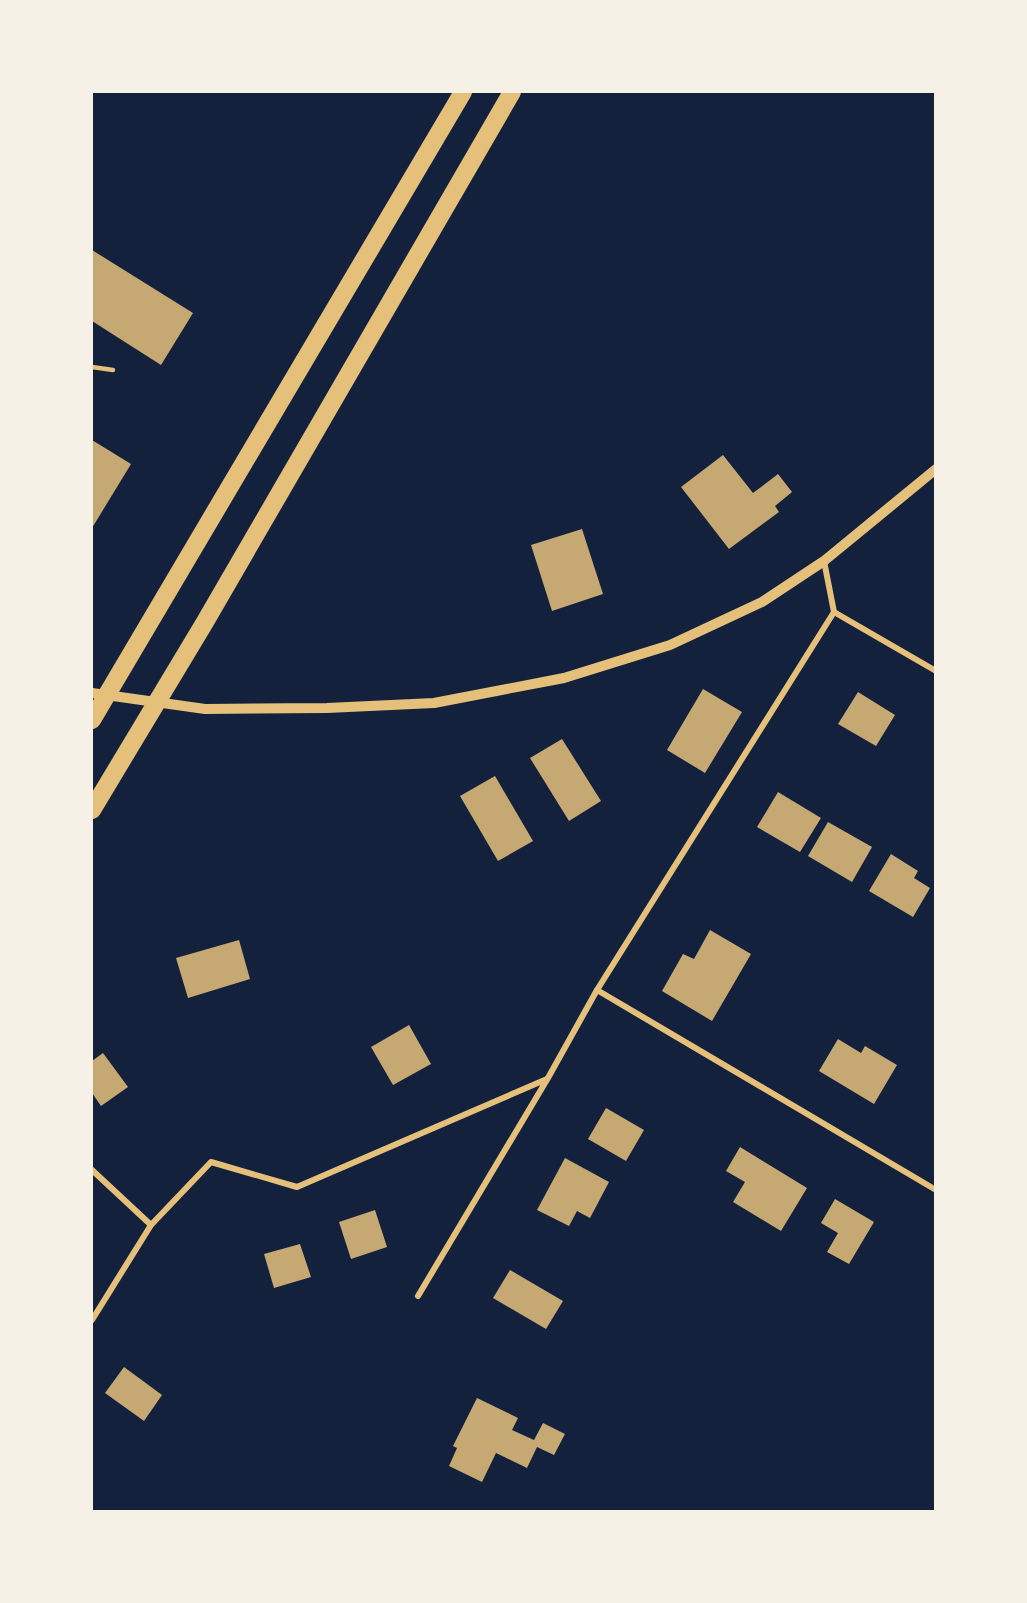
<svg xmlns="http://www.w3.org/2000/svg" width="1027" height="1603" viewBox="0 0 1027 1603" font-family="'Varela Round',sans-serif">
<rect width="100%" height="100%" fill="#14213d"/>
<g fill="#c6a872">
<polygon points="92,250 193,313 161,365 92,321"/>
<polygon points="92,440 131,464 92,528"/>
<polygon points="723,455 753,493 778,474 792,492 775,506 779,512 729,549 681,487"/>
<polygon points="582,529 603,594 552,611 531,545"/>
<polygon points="703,689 742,712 705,773 667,750"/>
<polygon points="858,692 895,715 876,746 838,724"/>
<polygon points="562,739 601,801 569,821 530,758"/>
<polygon points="495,776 533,841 498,861 460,796"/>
<polygon points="778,792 821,818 800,852 757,827"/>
<polygon points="828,822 872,847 852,882 808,856"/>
<polygon points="891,854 918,871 914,878 930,888 913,917 869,891"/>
<polygon points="710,930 751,954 712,1021 662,991 683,954 694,959"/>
<polygon points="239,940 250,979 188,998 176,958"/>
<polygon points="409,1025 431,1064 393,1085 371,1047"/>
<polygon points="838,1039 861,1053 865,1046 897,1065 874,1104 819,1071"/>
<polygon points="103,1053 128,1087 101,1106 92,1093 92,1061"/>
<polygon points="606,1108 644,1130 626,1161 588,1139"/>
<polygon points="740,1147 807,1188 781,1231 733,1202 745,1182 726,1171"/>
<polygon points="565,1158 609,1182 590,1218 577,1211 569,1226 537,1210"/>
<polygon points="835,1199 874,1222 849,1264 827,1252 838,1233 821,1223"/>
<polygon points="375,1210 387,1247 351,1259 339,1222"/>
<polygon points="300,1244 311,1277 274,1288 264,1254"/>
<polygon points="510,1270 563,1301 546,1329 493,1298"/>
<polygon points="124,1367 162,1395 144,1421 105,1393"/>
<polygon points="477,1398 518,1418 512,1430 534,1440 543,1423 565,1434 554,1455 537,1447 527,1468 496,1453 482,1482 449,1466 457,1448 453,1446"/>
</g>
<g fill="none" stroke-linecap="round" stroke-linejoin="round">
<polyline stroke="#e5c07b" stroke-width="4.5" points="92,367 113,370"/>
<g stroke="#e5c07b" stroke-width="6">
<polyline points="834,612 936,671"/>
<polyline points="597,990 936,1190"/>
<polyline points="92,1170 151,1225"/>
<polyline points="418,1296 548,1078 597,990 834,612 824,561"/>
<polyline points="92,1320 151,1225 211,1162 297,1187 547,1079"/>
</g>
<polyline stroke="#e5c07b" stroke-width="10" points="92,693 205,709 327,708 434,703 564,678 670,645 762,602 824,561 936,469"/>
<g stroke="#e5c07b" stroke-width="18">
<polyline points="92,720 463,92"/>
<polyline points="92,810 205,622 512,92"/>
</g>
</g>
<rect width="1027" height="1603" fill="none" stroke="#f6f1e7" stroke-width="186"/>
</svg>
